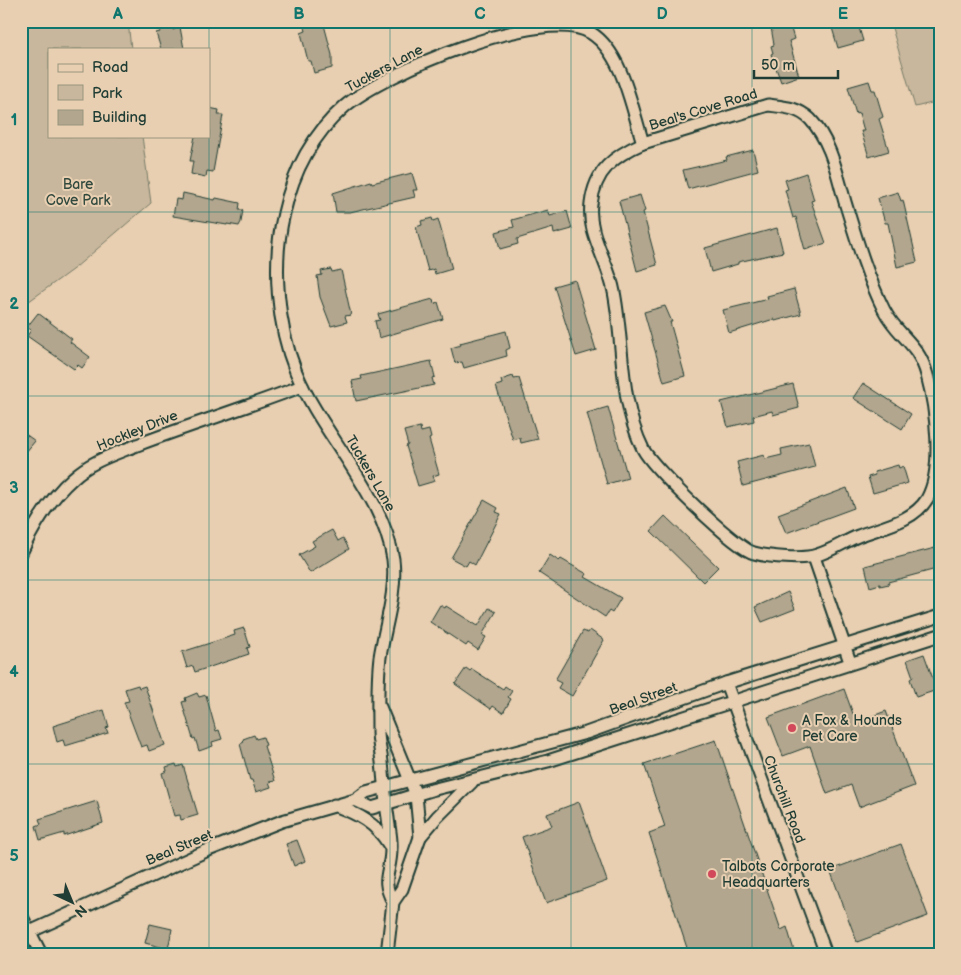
<svg xmlns="http://www.w3.org/2000/svg" width="961" height="975" viewBox="0 0 961 975" font-family="'Balsamiq Sans',sans-serif">
<rect width="100%" height="100%" fill="#e9cfb1"/>
<filter id="ink" filterUnits="userSpaceOnUse"><feTurbulence type="fractalNoise" baseFrequency=".02" numOctaves="2"/><feDisplacementMap in="SourceGraphic" scale="10" xChannelSelector="R" yChannelSelector="G"/><feConvolveMatrix kernelMatrix="1 2 1 2 8 2 1 2 1" color-interpolation-filters="sRGB"/></filter>
<g filter="url(#ink)">
<g fill="#c8b79c" stroke="#747a68">
<polygon points="21,21 128,21 131,49 49,49 49,136 142,136 151,203 76,267 21,307"/>
<polygon points="890,21 940,21 940,101 915,107"/>
</g>
<g fill="#b2a68e" stroke="#1f3d34">
<polygon points="303,21 323,21 332,55 332,68 314,73 311,61 308,61 301,33 306,31"/>
<polygon points="830,21 857,21 863,41 838,48"/>
<polygon points="789,22 794,39 789,41 799,76 781,82 771,54 773,53 771,46 774,45 771,27"/>
<polygon points="171,25 173,30 180,27 184,49 161,49 156,33 160,32 159,29"/>
<polygon points="869,81 872,90 875,90 883,117 879,119 889,151 869,157 861,131 864,131 859,113 856,114 848,87"/>
<polygon points="209,108 219,110 218,115 223,115 213,172 207,171 206,177 191,174 193,161 190,161 195,136 209,136"/>
<polygon points="753,150 758,170 688,189 683,170 727,160 726,157"/>
<polygon points="412,173 417,190 413,190 415,197 350,212 336,212 333,193 371,181 372,183"/>
<polygon points="806,173 814,200 811,201 826,243 805,250 796,217 793,218 785,190 788,189 785,180"/>
<polygon points="898,192 901,201 903,200 917,262 897,267 888,223 885,223 878,198"/>
<polygon points="183,193 215,200 216,198 240,203 239,210 243,210 241,222 239,226 227,224 227,225 173,216 176,199 182,200"/>
<polygon points="640,195 645,211 643,212 657,265 637,271 619,201"/>
<polygon points="548,210 550,216 567,211 572,229 554,234 553,228 517,239 518,244 500,249 496,232 514,227 512,220"/>
<polygon points="432,218 433,221 438,219 452,269 435,274 434,269 428,271 416,227 422,225 421,221"/>
<polygon points="777,228 783,252 738,262 738,264 711,272 705,248"/>
<polygon points="331,269 332,272 341,270 351,315 345,316 347,322 331,326 320,297 317,276 322,275 321,271"/>
<polygon points="575,280 596,350 576,356 554,286"/>
<polygon points="794,289 801,314 775,321 774,319 729,333 723,310 768,299 767,296"/>
<polygon points="433,299 434,304 438,302 443,319 379,338 375,321 380,320 378,314"/>
<polygon points="665,306 672,322 670,322 685,376 664,382 644,312"/>
<polygon points="38,313 72,339 70,342 90,357 82,368 78,365 74,369 27,336 31,330 27,327"/>
<polygon points="506,331 510,348 506,350 507,356 464,368 462,362 455,363 451,348 461,345 460,343"/>
<polygon points="431,361 435,377 432,378 434,385 356,401 352,381 362,379 361,376"/>
<polygon points="513,376 514,379 519,378 538,439 521,443 520,438 513,440 496,386 502,384 501,380"/>
<polygon points="863,383 911,414 902,429 853,398"/>
<polygon points="793,384 799,408 773,415 772,411 753,416 754,421 728,427 721,402"/>
<polygon points="608,407 628,478 607,484 587,413"/>
<polygon points="420,427 421,432 429,430 431,438 429,439 439,474 433,476 435,481 418,486 406,446 408,445 404,431"/>
<polygon points="21,431 35,441 26,452 21,448"/>
<polygon points="809,443 815,467 743,486 737,462 764,455 765,459 782,455 781,449"/>
<polygon points="898,465 899,468 903,466 908,483 873,493 868,477 875,475 874,472"/>
<polygon points="847,488 854,508 786,533 778,514"/>
<polygon points="484,500 498,508 496,512 501,514 475,565 469,561 466,566 451,558"/>
<polygon points="665,516 718,567 703,582 651,531"/>
<polygon points="332,530 338,541 343,538 349,549 310,573 299,555 315,546 312,541"/>
<polygon points="935,548 940,568 888,582 889,584 880,586 880,584 870,587 865,566"/>
<polygon points="550,555 559,561 561,559 587,574 585,577 621,598 612,613 609,611 605,617 539,573"/>
<polygon points="788,592 795,609 762,622 755,607"/>
<polygon points="440,605 445,608 446,606 478,626 489,608 496,612 482,635 486,637 478,650 468,643 466,646 430,622"/>
<polygon points="244,628 250,647 247,648 249,654 195,672 193,666 187,668 182,652 235,635 234,631"/>
<polygon points="590,630 604,640 572,696 558,688 561,683 555,680 583,631 588,633"/>
<polygon points="924,654 933,679 940,677 940,689 916,697 910,679 913,677 907,660"/>
<polygon points="466,668 470,671 472,669 503,689 505,686 512,691 508,697 511,699 503,713 493,706 491,709 455,684"/>
<polygon points="138,685 139,688 145,686 165,745 149,751 147,745 141,747 124,702 129,701 125,689"/>
<polygon points="844,689 856,722 886,711 914,786 859,807 851,785 827,794 810,746 783,756 768,717"/>
<polygon points="197,693 199,697 206,695 216,731 219,730 222,739 212,742 213,746 199,751 195,738 193,739 182,702 186,701 185,698"/>
<polygon points="104,710 109,727 106,728 108,733 65,746 63,740 57,742 53,726"/>
<polygon points="254,735 256,739 263,737 266,745 264,746 275,781 269,782 271,787 256,792 252,780 250,780 240,744 244,742 243,739"/>
<polygon points="716,740 781,930 787,927 795,954 689,954 649,833 665,827 644,764"/>
<polygon points="176,764 177,767 183,765 198,815 181,820 180,815 174,816 162,773 167,771 166,767"/>
<polygon points="97,801 103,823 64,836 64,833 40,840 36,826 41,824 39,819"/>
<polygon points="579,802 607,881 546,903 522,837 552,826 547,814"/>
<polygon points="297,840 305,861 294,866 286,844"/>
<polygon points="901,844 928,916 857,942 830,870"/>
<polygon points="150,924 172,929 168,949 145,943"/>
</g>
<g fill="none" stroke-linecap="round" stroke-linejoin="round">
<g stroke="#1f3d34" stroke-width="15">
<g id="minor">
<path d="M 768,105 C 784,107 797,107 810,119 C 831,141 837,174 845,202 C 856,238 867,276 884,310 C 898,337 918,342 927,375 C 936,408 944,469 927,499 C 913,522 881,527 858,536 C 844,542 831,551 817,555 C 804,560 768,557 754,553 C 735,548 653,468 643,449 C 619,401 624,343 614,292 C 609,263 587,234 591,204 C 595,170 614,156 643,143 Z"/>
<path d="M 21,553 C 34,525 50,498 73,478 C 91,461 115,454 137,445 C 192,424 248,407 302,386"/>
<polyline points="814,557 850,662"/>
<polyline points="726,683 826,954"/>
<polyline points="380,707 416,795 420,837 402,889 393,902 387,954"/>
<polyline points="355,800 372,808 431,790 548,761 940,635"/>
<path d="M 334,805 C 358,814 376,823 389,845"/>
<polyline points="420,837 437,817 472,782"/>
<path d="M 393,902 C 380,878 391,873 391,849 C 392,839 389,828 388,818 C 385,799 384,781 382,762 C 381,752 378,742 378,732 C 378,708 377,681 380,657 C 385,625 397,592 393,559 C 387,520 364,486 343,453 C 326,427 308,401 296,372 C 277,325 272,263 284,213 C 293,172 311,136 344,107 C 383,73 544,4 591,33 C 623,53 632,109 643,143"/>
<polyline points="21,915 41,954"/>
<polyline points="21,936 206,851 282,821 355,800 366,792 586,733 726,683 940,616"/>
</g>
</g>
<use href="#minor" stroke="#e9cfb1" stroke-width="11"/>
</g>
</g>
<path fill="none" stroke="#0f766e" stroke-width="1" stroke-opacity="0.55" d="M 209,21 L 209,49M 390,21 L 390,954M 571,21 L 571,954M 752,21 L 752,954M 209,136 L 209,954M 21,212 L 940,212M 21,396 L 940,396M 21,580 L 940,580M 21,764 L 940,764"/>
<g fill="#d1495b" stroke="#e9cfb1" stroke-width="2">
<circle cx="792" cy="728" r="5"/>
<circle cx="712" cy="874" r="5"/>
</g>
<g text-anchor="middle" stroke-width="4" stroke-linejoin="round" paint-order="stroke">
<g font-size="14" fill="#1f3d34" stroke="#e9cfb1">
<text transform="translate(384 68) rotate(-28)" y="5">Tuckers Lane</text>
<text transform="translate(703 109) rotate(-17)" y="5">Beal's Cove Road</text>
<text transform="translate(137 430) rotate(-22)" y="5">Hockley Drive</text>
<text transform="translate(371 473) rotate(60)" y="5">Tuckers Lane</text>
<text transform="translate(643 698) rotate(-20)" y="5">Beal Street</text>
<text transform="translate(785 799) rotate(69)" y="5">Churchill Road</text>
<text transform="translate(179 847) rotate(-23)" y="5">Beal Street</text>
</g>
<g font-size="14" fill="#30493e" stroke="#e9cfb1">
<text x="78" y="189">Bare<tspan x="78" dy="16">Cove Park</tspan></text>
</g>
<g font-size="14" fill="#1f3d34" stroke="#e9cfb1" text-anchor="start">
<text x="802" y="725">A Fox &amp; Hounds<tspan x="802" dy="16">Pet Care</tspan></text>
<text x="722" y="871">Talbots Corporate<tspan x="722" dy="16">Headquarters</tspan></text>
</g>
</g>
<rect width="961" height="975" fill="none" stroke="#e9cfb1" stroke-width="55"/>
<rect x="48" y="48" width="162" height="90" fill="#e9cfb1" stroke="#98957f"/>
<rect x="58" y="64" width="25" height="8" fill="#e9cfb1" stroke="#98957f"/>
<text x="92" y="72" font-size="15" fill="#1f3d34">Road</text>
<rect x="58" y="85" width="25" height="15" fill="#c8b79c" stroke="#98957f"/>
<text x="92" y="98" font-size="15" fill="#1f3d34">Park</text>
<rect x="58" y="110" width="25" height="15" fill="#b2a68e" stroke="#98957f"/>
<text x="92" y="122" font-size="15" fill="#1f3d34">Building</text>
<g transform="translate(72 902) rotate(136)" stroke="#e9cfb1" stroke-width="4" paint-order="stroke">
<path d="M0-4L9 19L0 12L-9 19Z" fill="#1f3d34"/>
<text y="-8" font-size="14" font-weight="bold" text-anchor="middle" fill="#1f3d34">N</text>
</g>
<path d="M754 70v8h84v-8" fill="none" stroke="#1f3d34" stroke-width="2.5"/>
<text x="761" y="70" font-size="15" fill="#1f3d34" stroke="#e9cfb1" stroke-width="4" paint-order="stroke">50 m</text>
<rect x="28" y="28" width="906" height="920" fill="none" stroke="#0f766e" stroke-width="2"/>
<g font-size="16" text-anchor="middle" font-weight="bold" fill="#0f766e">
<text x="118" y="19">A</text>
<text x="299" y="19">B</text>
<text x="480" y="19">C</text>
<text x="662" y="19">D</text>
<text x="843" y="19">E</text>
<text x="14" y="125">1</text>
<text x="14" y="309">2</text>
<text x="14" y="493">3</text>
<text x="14" y="677">4</text>
<text x="14" y="861">5</text>
</g>
</svg>
